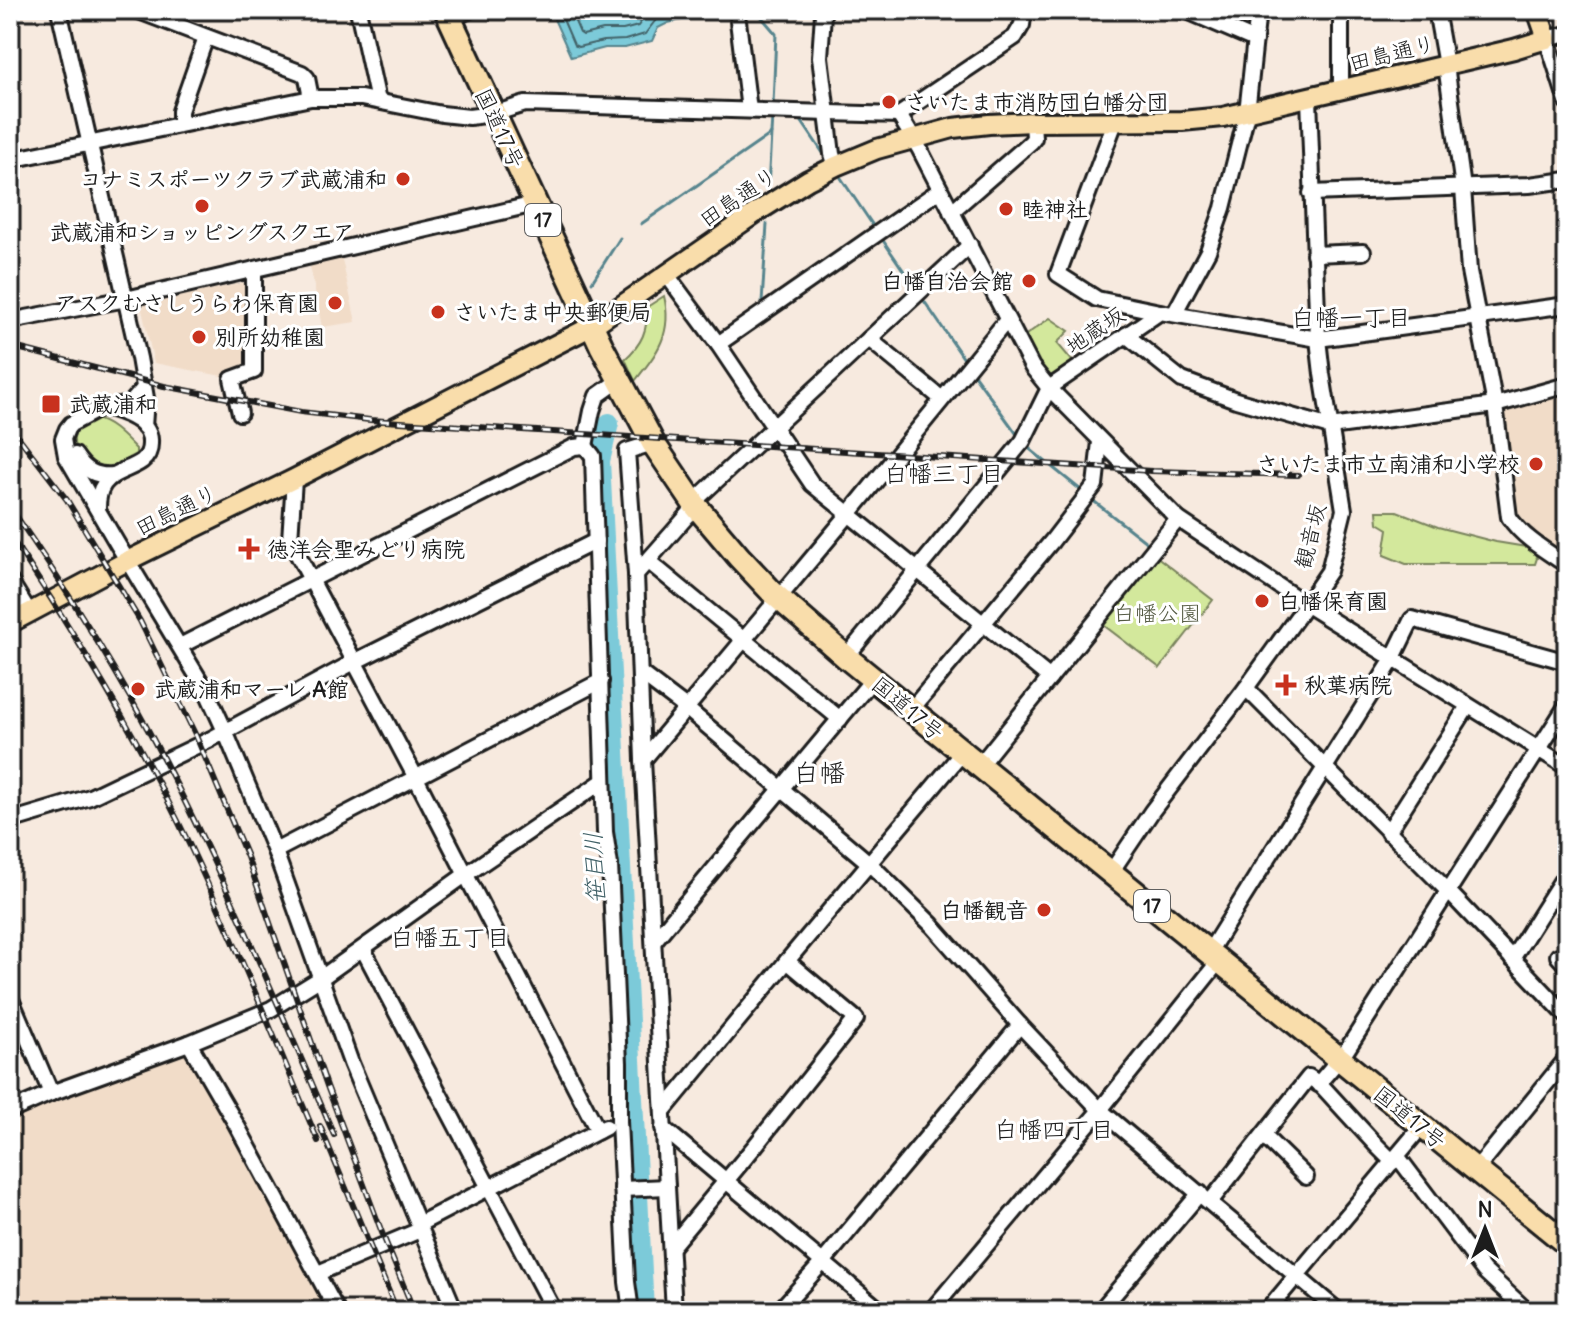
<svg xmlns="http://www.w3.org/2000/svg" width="1577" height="1321" viewBox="0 0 1577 1321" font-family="Delius,'Klee One',sans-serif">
<rect width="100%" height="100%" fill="#f7eadf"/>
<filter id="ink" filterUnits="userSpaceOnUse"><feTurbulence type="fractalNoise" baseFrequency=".0125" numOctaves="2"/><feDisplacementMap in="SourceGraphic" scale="16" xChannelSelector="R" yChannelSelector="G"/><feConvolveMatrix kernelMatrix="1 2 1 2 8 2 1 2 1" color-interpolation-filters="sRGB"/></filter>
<g filter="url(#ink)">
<g fill="#f1dcc8">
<polygon points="341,255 356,322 322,327 309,261"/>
<polygon points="252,281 251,367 222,376 154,363 142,310 145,304"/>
<polygon points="1567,389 1567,565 1516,528 1500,412 1503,406"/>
<polygon points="189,1043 336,1311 10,1311 10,1113"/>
</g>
<g fill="#d3e89c" stroke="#78825c" stroke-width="2">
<path d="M 664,296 C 673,333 658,352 635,381 L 625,359 C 642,344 648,330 647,307 Z"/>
<polygon points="1050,318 1069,331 1057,343 1074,363 1050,380 1039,367 1023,337"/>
<path d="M 94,419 C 110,421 125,438 136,449 L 136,454 L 108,469 L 94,469 C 85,460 65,444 78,430 C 82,426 89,422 94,419 Z"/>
<polygon points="1377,511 1397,511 1438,527 1496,542 1532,548 1537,558 1535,564 1406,564 1384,555 1388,529 1378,523"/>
<polygon points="1156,556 1213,600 1160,668 1102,624"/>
</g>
<polygon fill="#7ccad9" stroke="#56848d" stroke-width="2" points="550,10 707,10 705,15 668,23 658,28 652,41 625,48 605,48 571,57"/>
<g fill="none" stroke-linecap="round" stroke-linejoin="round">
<g stroke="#426268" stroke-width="2">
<polyline points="559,10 574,45 578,47 603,41 625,40 645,34 655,21 666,15 690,10"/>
<polyline points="570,10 580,33 583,35 603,30 623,30 638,26 645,16 654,10"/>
</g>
<g stroke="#56848d" stroke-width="3">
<polyline points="746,10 759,14 776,34 773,104"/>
<polyline points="793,119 800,119 823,153"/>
<polyline points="841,178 876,230"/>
<polyline points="768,188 772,116"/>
<polyline points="641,224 771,134"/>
<polyline points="880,236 916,289"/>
<polyline points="592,282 620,238"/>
<polyline points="920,295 966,362"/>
<polyline points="762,303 767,224"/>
<polyline points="972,372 1019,437"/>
<polyline points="1026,446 1082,491"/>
<polyline points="1091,499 1151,546"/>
</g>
<polyline stroke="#7ccad9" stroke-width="20" points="609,423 600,461 644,1311"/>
<g stroke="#1c1c1c" stroke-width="20">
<g id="minor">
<polyline points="59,10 139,358 146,398 144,427"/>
<polyline points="136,10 302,73 307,78 311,98"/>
<polyline points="358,10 378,101"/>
<polyline points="1185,10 1255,40"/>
<path d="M 1436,10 L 1446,65 L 1463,188 L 1469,271 L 1495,405 L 1509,517 C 1523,538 1546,551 1567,565"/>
<polyline points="823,14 820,57 832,154 836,166"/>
<polyline points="450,19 470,10"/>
<polyline points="738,21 749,110"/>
<polyline points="1567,34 1547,39 1567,102"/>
<polyline points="1341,90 1341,10"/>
<polyline points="899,115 919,148 1032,367 1049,388 1178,519 1307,605 1567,767"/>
<polyline points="1115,122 1058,274 1097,299 1160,312 1318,339 1567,305"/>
<polyline points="180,124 180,111 206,37"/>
<polyline points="10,160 311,98 361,98 442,114 469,117 493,114 525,104 899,115 1015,37 1022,25 1024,10"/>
<polyline points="1311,193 1529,185 1567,180"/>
<polyline points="951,212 1031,142 1034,138 1033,122"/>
<polyline points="1314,254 1363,252"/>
<polyline points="667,275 718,344 812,484 1050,678"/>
<polyline points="1174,314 1208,251 1223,208 1247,113 1258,10"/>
<polyline points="10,321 126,299 535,204"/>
<polyline points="1126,335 1182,380 1236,400 1330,427 1495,405 1567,385"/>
<polyline points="869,339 942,399"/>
<polyline points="718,344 940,190"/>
<polyline points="144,388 130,404 97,410 71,424 67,429 63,439 66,456 118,545 208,694 225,731 275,851 351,1063 455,1311"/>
<polyline points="240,413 232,379 254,371 254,269"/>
<polyline points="653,443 627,451 636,574 643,760 674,1311"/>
<polyline points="585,446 593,456 605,832 610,865 619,1063 619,1121 627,1282 631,1311"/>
<path d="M 75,455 C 85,471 96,477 114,475"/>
<polyline points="294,479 290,540 416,778 598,1131"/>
<path d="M 98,508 C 98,500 99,491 104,484 C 113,471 130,470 142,461 C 147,457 150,451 150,444 C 152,423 128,414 111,409"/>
<polyline points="648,561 840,719"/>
<polyline points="636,574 689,514 701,495 970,245"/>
<polyline points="10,581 29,612"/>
<polyline points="180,646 574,447 585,446 592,411 597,396 618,381"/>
<polyline points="846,657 1023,441 1049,388 1160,312"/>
<polyline points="640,673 686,708 869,863 932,925 1020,1025 1100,1110 1338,1311"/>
<polyline points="1246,688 1448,891 1567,1016"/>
<polyline points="911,710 1052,541 1095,485 1100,442"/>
<polyline points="643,760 849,514 1007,320"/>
<polyline points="979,766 1178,519"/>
<polyline points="10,821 90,797 211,739 354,662 596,541"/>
<polyline points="1388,832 1468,706"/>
<polyline points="275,851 601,681"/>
<polyline points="1111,872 1152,811 1246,688 1303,609 1329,571 1344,510 1322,374 1318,339 1309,98"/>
<polyline points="654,941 873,679"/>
<polyline points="363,949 554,1311"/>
<polyline points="1209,952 1390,664 1412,619 1567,662"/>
<polyline points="1558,956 1567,966"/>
<polyline points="1512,959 1567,872"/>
<polyline points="10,997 51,1093"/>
<polyline points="189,1043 236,1124 337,1311"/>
<polyline points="1318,1084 1346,1051 1567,705"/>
<polyline points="664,1110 787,961"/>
<polyline points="10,1111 51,1093 189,1043 271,1009 321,978 465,875 603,781"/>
<polyline points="663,1128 881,1311"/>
<polyline points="1264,1136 1306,1177"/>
<polyline points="1398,1157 1484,1271 1527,1311"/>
<polyline points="1476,1170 1567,1058"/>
<polyline points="622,1189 667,1187"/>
<polyline points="1210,1202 1309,1077 1321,1085 1376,1145 1393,1162"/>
<polyline points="419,1224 606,1127"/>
<polyline points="671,1247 755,1146 856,1019 787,961 962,753"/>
<polyline points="318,1273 420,1230"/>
<polyline points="779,1311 823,1262 1020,1025"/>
<polyline points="931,1311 1100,1110 1219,961"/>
<polyline points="1100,1311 1200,1193"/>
<polyline points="1267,1311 1422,1126"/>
</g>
</g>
<g stroke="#1c1c1c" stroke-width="24">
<polyline id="major" points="10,623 127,561 294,479 592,326 757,212 808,180 836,166 877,149 953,128 989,124 1033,122 1182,121 1223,117 1514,49 1547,39 1537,10"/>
</g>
<g stroke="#1c1c1c" stroke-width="28">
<polyline id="highway" points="446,10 601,345 653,443 695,505 739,557 773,593 846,657 1567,1244"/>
</g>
<use href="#minor" stroke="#fff" stroke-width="14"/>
<use href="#major" stroke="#f9ddab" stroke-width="18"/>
<use href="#highway" stroke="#f9ddab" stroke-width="22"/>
<g stroke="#1c1c1c" stroke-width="6">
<g id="rail">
<polyline points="10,346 164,386 301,412 370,420 1152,471 1298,475"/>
<polyline points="10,426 67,500 140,621 196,736 247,857 327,1086 384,1238 414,1311"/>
<path d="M 10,507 C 66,588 119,673 164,760 C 227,883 280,1009 334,1135"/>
<path d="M 10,536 C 76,635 139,738 190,846 C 236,943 276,1042 318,1141"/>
<polyline points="320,1126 397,1311"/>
</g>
</g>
<use href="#rail" stroke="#fff" stroke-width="3" stroke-dasharray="9" stroke-linecap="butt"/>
</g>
</g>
<g fill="#c8321e" stroke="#fff" stroke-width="3">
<circle cx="889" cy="102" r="8"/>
<circle cx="403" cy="179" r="8"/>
<circle cx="202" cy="206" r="8"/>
<circle cx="1006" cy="209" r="8"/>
<circle cx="1029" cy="281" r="8"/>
<circle cx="335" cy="303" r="8"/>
<circle cx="438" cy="312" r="8"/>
<circle cx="199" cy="337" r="8"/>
<rect x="41" y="394" width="20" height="20" rx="4"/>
<circle cx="1536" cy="464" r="8"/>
<path d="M245 537h8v8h8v8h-8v8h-8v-8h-8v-8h8z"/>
<circle cx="1262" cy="601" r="8"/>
<path d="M1282 673h8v8h8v8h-8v8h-8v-8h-8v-8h8z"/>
<circle cx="138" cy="689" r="8"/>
<circle cx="1044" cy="910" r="8"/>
</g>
<g text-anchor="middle" stroke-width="6" stroke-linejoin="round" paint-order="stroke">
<g fill="#fff" stroke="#606060" stroke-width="2">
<rect x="525" y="204" width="36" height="32" rx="6"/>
<rect x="1134" y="890" width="36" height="32" rx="6"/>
</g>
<g font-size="20" font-weight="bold" fill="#1c1c1c">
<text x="543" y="227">17</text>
<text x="1152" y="913">17</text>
</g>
<g font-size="22" fill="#1c1c1c" stroke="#fff">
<text transform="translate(1392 53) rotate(-14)" y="8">田島通り</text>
<text transform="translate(500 128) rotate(65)" y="8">国道17号</text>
<text transform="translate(738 197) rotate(-34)" y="8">田島通り</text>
<text transform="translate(1095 330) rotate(-34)" y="8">地蔵坂</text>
<text transform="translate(176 510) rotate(-26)" y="8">田島通り</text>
<text transform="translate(1310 536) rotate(-76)" y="8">観音坂</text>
<text transform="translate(908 708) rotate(40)" y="8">国道17号</text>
<text transform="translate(1410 1117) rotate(39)" y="8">国道17号</text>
</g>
<g font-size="22" font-weight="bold" fill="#1c1c1c" stroke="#fff" text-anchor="start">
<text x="905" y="110">さいたま市消防団白幡分団</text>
<text x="387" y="187" text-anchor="end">コナミスポーツクラブ武蔵浦和</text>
<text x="1022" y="217">睦神社</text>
<text x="202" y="240" text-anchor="middle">武蔵浦和ショッピングスクエア</text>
<text x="1013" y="289" text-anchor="end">白幡自治会館</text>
<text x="319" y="311" text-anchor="end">アスクむさしうらわ保育園</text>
<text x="454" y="320">さいたま中央郵便局</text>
<text x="215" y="345">別所幼稚園</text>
<text x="69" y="412">武蔵浦和</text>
<text x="1520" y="472" text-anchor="end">さいたま市立南浦和小学校</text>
<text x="267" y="557">徳洋会聖みどり病院</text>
<text x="1278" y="609">白幡保育園</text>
<text x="1304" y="693">秋葉病院</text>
<text x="154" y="697">武蔵浦和マーレ A館</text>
<text x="1028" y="918" text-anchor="end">白幡観音</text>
</g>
<g font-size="22" fill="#535942" stroke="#fff">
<text x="1157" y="621">白幡公園</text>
</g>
<g font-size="24" fill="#1c1c1c" stroke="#fff">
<text x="1351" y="326">白幡一丁目</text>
<text x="944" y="482">白幡三丁目</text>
<text x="450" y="946">白幡五丁目</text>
<text x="1054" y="1138">白幡四丁目</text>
</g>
<g font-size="24" font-style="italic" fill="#426268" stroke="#fff">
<text transform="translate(595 868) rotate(-93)" y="8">笹目川</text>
</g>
<g font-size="26" fill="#1c1c1c" stroke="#fff">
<text x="819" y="782">白幡</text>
</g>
</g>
<rect width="1577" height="1321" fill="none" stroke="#fff" stroke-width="40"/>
<rect x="20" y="20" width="1537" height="1281" fill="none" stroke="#1c1c1c" stroke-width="3" filter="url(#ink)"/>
<g transform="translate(1485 1229)" stroke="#ffffff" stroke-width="6" paint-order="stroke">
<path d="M0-6L14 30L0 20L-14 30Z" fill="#1c1c1c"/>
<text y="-12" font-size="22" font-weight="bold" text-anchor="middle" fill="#1c1c1c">N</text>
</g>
</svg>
